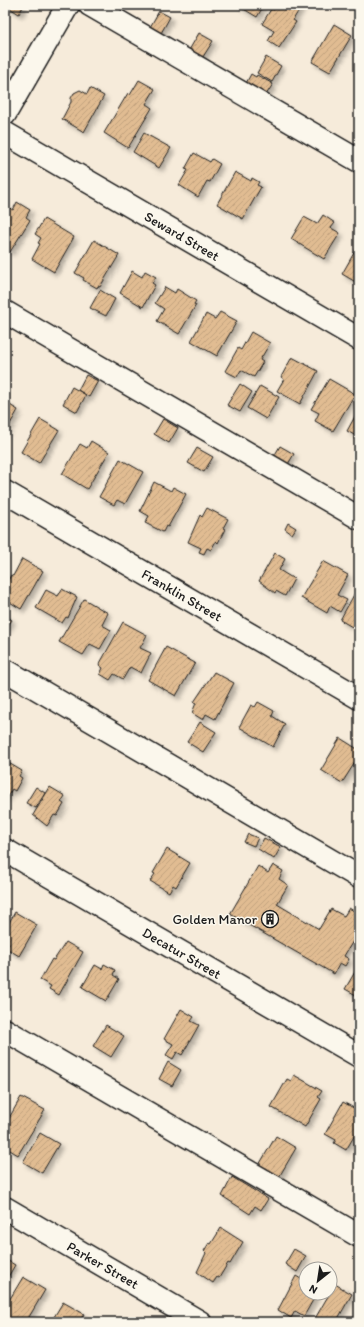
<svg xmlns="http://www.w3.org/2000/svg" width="364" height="1327" viewBox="0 0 364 1327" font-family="Itim,sans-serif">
<defs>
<pattern id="building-hatch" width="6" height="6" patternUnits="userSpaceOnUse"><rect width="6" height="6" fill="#e1bc92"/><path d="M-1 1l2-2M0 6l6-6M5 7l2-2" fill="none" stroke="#c0a17d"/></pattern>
<filter id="shadow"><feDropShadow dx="3.5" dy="3.5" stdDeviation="2" flood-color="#0004"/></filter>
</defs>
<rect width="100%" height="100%" fill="#f6ebda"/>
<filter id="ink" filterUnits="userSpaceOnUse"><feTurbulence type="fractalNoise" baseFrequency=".025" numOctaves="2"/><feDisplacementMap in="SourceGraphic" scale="8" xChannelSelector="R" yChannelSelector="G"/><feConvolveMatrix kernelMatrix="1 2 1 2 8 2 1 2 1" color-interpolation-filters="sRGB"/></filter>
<g filter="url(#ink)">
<g fill="url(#building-hatch)" stroke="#1c1c1c" filter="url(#shadow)">
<polygon points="5,5 24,5 19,14"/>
<polygon points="237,5 264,5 257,17"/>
<polygon points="277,5 302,5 293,20 296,22 279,48 268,41 274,31 262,24 271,9 274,10"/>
<polygon points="159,11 170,17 160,35 149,29"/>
<polygon points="334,24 352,35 330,72 312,62"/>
<polygon points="199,33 213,41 201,60 188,52"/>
<polygon points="266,57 281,66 272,82 257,73"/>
<polygon points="251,74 256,77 257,75 273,84 264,98 244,87"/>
<polygon points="139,80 155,89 146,104 152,108 128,148 104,133 128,93 130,95"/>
<polygon points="90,88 104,96 84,132 62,119 71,102 71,98 74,93 80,90 87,94"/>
<polygon points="144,133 171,148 159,168 133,152"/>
<polygon points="194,153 210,162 212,159 220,164 210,182 207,181 198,197 179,185 188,170 185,169"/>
<polygon points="235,172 251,181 252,178 259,182 257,185 261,187 243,219 217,204"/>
<polygon points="17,202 30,210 26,217 30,220 10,252 5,249 5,213 8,207 13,210"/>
<polygon points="323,215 335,223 331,228 340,233 324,259 291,239 304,217 317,224"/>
<polygon points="44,219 74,237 54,272 32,259 40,244 38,243 41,238 35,234"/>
<polygon points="94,240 119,255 100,287 98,286 97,288 83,280 84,278 75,273"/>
<polygon points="359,244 359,284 342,274"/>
<polygon points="132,271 142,277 145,271 156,277 152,283 155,285 143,307 120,293"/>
<polygon points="165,287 175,293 177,289 196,301 194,304 196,305 179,334 157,321 164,309 155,303"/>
<polygon points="100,290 115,299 106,316 90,308"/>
<polygon points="220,312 237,321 217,356 191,341 206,314 215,319"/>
<polygon points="251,332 270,343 260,360 263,362 254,377 241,370 237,377 225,371 238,348 241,350"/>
<polygon points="292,357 318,371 300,404 277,391 284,379 281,377"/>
<polygon points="86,375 98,381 89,397 78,390"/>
<polygon points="329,379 355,394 333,431 315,421 319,413 311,409"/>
<polygon points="240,384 252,392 240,412 227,405"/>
<polygon points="260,386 279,397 266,419 247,408"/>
<polygon points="72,387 86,395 77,412 63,404"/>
<polygon points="5,402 18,410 5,433"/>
<polygon points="359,409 359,442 354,439 356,436 347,431"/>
<polygon points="40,419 59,430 39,463 21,452"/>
<polygon points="163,419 178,428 169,443 154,434"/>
<polygon points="91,441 109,452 87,489 62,474 80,444 87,448"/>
<polygon points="280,446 294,454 284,471 270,463"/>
<polygon points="197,448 213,457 204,472 188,463"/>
<polygon points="120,459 143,472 125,504 117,500 114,505 99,497"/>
<polygon points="154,482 171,491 173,487 186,494 168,527 166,526 163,532 145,523 149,516 140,511"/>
<polygon points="207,508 228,519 223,528 225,529 218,543 216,541 211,550 207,548 204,554 199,552 201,548 188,542 200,515 202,517"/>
<polygon points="288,523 296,528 292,534 285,529"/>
<polygon points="275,553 285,559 279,570 294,579 285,596 276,591 275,593 259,581"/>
<polygon points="22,559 43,571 21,609 5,599 5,590 8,585 6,584 11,575 13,576"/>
<polygon points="323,561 348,575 337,595 347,600 340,612 330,606 327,613 301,598"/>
<polygon points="62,589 77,597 68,618 66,617 62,623 36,608 46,590 58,596"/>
<polygon points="356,591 359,592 359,631 340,620"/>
<polygon points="84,599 108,613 102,625 111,630 100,649 90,644 83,655 59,642"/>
<polygon points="5,615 12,620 5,630"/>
<polygon points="123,622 147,635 140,648 151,653 141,673 130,667 123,679 114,674 110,680 100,674 103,668 99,665"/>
<polygon points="166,647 195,663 176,696 148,680"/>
<polygon points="214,672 234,683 215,719 206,714 203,720 192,713 196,703 194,702"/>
<polygon points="258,702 274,711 272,716 285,724 273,747 239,727 251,705 255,707"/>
<polygon points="200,722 216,732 203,752 187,742"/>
<polygon points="340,738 359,750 359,756 342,783 321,770"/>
<polygon points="7,762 22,771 19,776 22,778 15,791 12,789 6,799 5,767"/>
<polygon points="36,787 45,793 36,808 26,803"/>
<polygon points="50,787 65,796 61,802 64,804 57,816 54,815 47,826 33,815"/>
<polygon points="248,834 258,838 254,846 244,842"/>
<polygon points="264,838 281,847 274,859 258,849"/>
<polygon points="167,849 190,863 176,887 173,885 169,892 150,881 155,874 153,873"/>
<polygon points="273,865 283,871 279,879 288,885 277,904 319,929 331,909 344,916 349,908 359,914 357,924 359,925 359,931 344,956 349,959 345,966 340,963 334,974 230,914 258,866 268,873"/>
<polygon points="15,912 37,925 19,956 6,948 9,944 5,941 5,930"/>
<polygon points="66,942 83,952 59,995 49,989 51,986 40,980 52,959 54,960"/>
<polygon points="104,964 115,970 113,975 119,979 106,1001 82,987 95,965 102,969"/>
<polygon points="359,965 359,999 357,998 358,996 345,989"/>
<polygon points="181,1009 194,1017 191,1021 199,1025 182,1055 177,1052 173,1059 166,1055 173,1044 164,1039"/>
<polygon points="106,1025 124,1036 111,1057 93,1046"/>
<polygon points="168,1062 181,1070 172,1086 159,1079"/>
<polygon points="294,1075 322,1091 318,1097 321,1099 305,1127 271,1107 287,1079 291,1081"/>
<polygon points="21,1097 45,1110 18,1155 5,1147 5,1125"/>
<polygon points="343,1102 359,1111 359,1128 346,1150 334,1143 336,1140 325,1134"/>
<polygon points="40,1133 59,1144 42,1173 23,1162"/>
<polygon points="276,1136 296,1148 279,1177 259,1165"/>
<polygon points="232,1177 268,1199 261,1210 255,1206 250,1214 222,1196"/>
<polygon points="221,1228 243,1242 230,1264 228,1263 219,1278 217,1277 213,1283 197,1272 206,1253 204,1251 209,1243 211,1244"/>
<polygon points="294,1249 306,1256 297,1272 285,1264"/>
<polygon points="5,1259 15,1265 5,1282"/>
<polygon points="296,1276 306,1282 306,1293 317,1293 304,1316 295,1311 291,1318 278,1310"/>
<polygon points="23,1277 45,1290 26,1322 9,1322 5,1319 5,1307"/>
<polygon points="335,1284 352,1294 336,1322 313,1322"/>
<polygon points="63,1302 84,1314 80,1322 51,1322"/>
</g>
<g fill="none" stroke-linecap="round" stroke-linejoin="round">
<g stroke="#1c1c1c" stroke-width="25">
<g id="minor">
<polyline points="90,5 359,161"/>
<polyline points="5,114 68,5"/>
<polyline points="5,133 359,339"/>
<polyline points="5,312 359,518"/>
<polyline points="5,492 359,698"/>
<polyline points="5,670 359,877"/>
<polyline points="5,850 359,1056"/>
<polyline points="5,1030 359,1236"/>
<polyline points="5,1208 200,1322"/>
</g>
</g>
<use href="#minor" stroke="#fbf7ec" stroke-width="22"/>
</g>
</g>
<defs>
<g id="building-ring" transform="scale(0.9)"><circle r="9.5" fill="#fbf7ec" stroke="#1c1c1c" stroke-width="1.5"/><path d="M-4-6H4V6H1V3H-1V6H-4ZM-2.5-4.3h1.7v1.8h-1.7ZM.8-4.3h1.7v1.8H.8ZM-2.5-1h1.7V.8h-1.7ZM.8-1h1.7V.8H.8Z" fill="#1c1c1c"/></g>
</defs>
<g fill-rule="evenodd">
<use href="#building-ring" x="270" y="919"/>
</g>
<g text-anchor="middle" stroke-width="3" stroke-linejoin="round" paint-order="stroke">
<g font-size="14" fill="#1c1c1c" stroke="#fbf7ec">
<text transform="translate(182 236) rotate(30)" y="5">Seward Street</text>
<text transform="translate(182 595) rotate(30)" y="5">Franklin Street</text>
<text transform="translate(182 953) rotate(30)" y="5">Decatur Street</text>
<text transform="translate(103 1265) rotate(30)" y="5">Parker Street</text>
</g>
<g font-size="14" fill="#1c1c1c" stroke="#fbf7ec" text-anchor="end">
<text x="257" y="924">Golden Manor</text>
</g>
</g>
<rect width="364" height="1327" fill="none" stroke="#fbf7ec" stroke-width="20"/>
<rect x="10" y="10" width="344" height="1307" fill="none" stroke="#1c1c1c" stroke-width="1.5" filter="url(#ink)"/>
<g transform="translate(318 1281) rotate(210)"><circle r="19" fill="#fbf7ec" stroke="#a29f99"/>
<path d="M0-3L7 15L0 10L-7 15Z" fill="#1c1c1c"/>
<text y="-6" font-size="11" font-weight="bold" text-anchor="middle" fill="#1c1c1c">N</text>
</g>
</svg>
